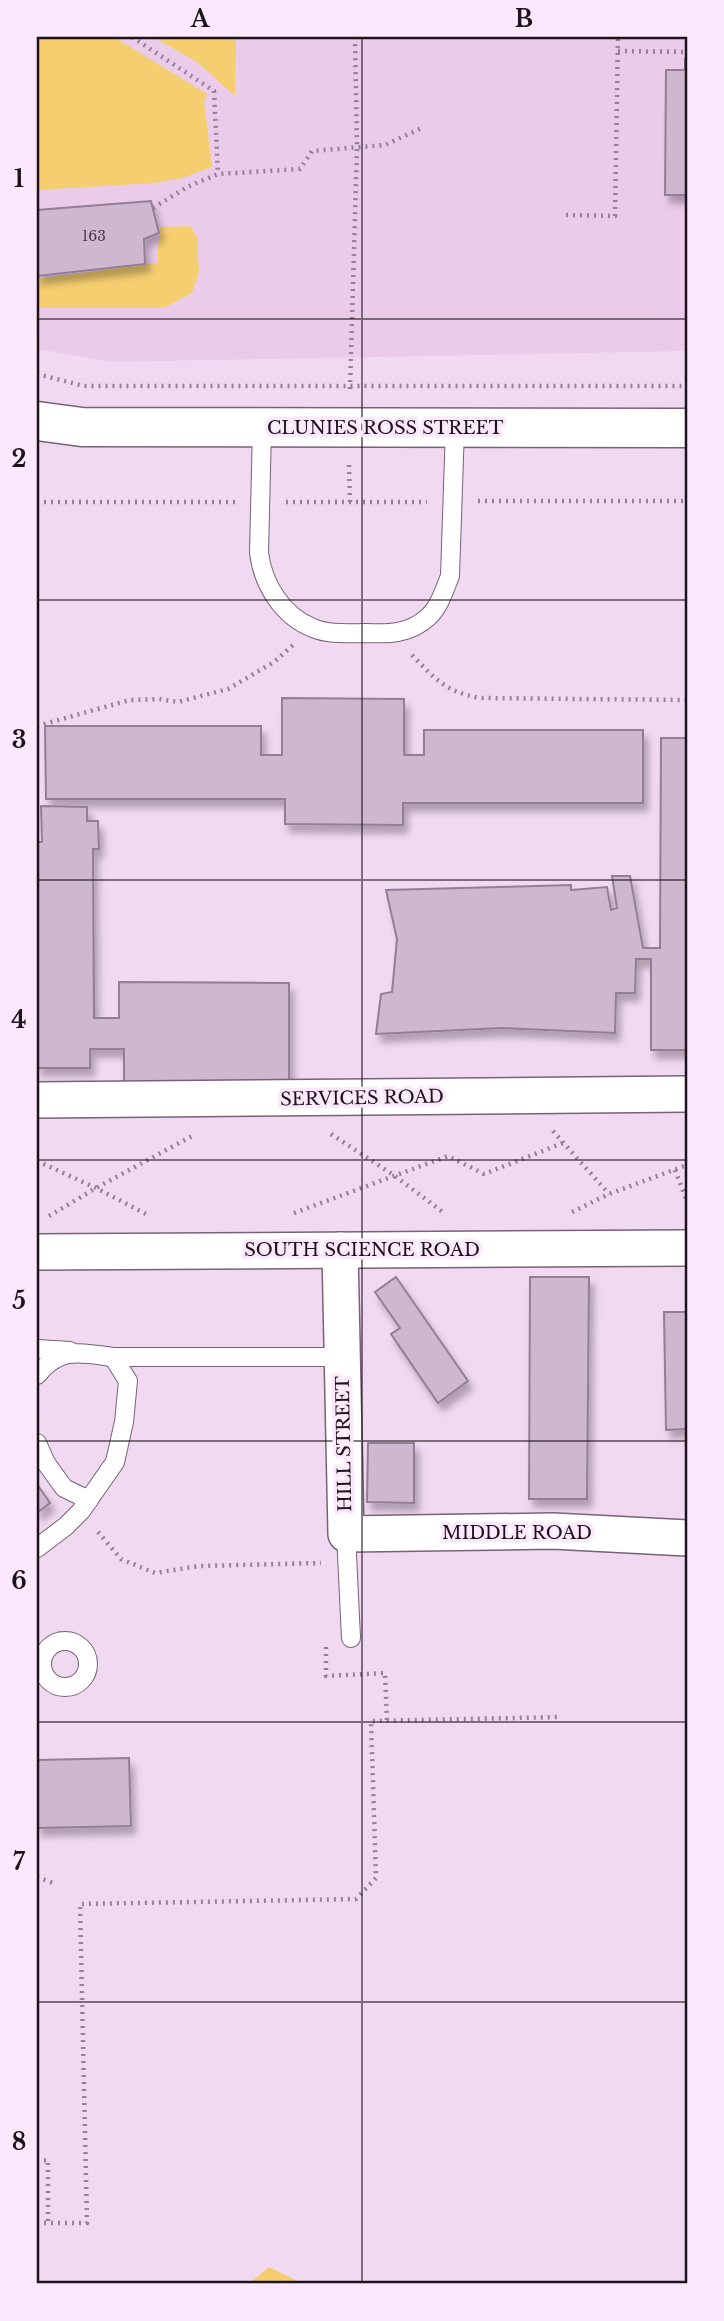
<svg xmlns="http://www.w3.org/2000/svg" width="724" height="2321" viewBox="0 0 724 2321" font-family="'Libre Baskerville',serif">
<defs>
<filter id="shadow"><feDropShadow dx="4.5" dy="8" stdDeviation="3.5" flood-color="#0004"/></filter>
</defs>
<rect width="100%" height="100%" fill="#f2d9f2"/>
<polygon fill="#eaccea" points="37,37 687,37 687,351 111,362 37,349"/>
<g fill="#f5ce6f">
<polygon points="37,37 114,37 207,94 204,102 212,167 182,178 154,183 37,190"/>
<polygon points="153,37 236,37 235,96 197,62"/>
<polygon points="190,226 197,237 199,272 192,293 164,308 37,308 37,279 157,263 160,227"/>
<polygon points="269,2267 304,2284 248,2284"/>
</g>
<g fill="#cfb7cf" stroke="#947e94" stroke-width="2" filter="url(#shadow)">
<polygon points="685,59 687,59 687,195 665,195 666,70 685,70"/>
<polygon points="151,201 159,233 144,239 145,264 37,276 37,210"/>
<polygon points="282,698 404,699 404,755 424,755 424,730 643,730 643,803 403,803 403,825 285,824 285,799 46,799 45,726 261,726 261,755 282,755"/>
<polygon points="661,738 687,738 687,1050 651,1050 651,959 636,959 635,993 616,993 615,1033 502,1028 376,1034 381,994 392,992 397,939 386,890 571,885 571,890 607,887 611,910 617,908 612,876 630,876 643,948 660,948"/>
<polygon points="41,806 87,807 87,821 98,821 99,849 93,849 94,1018 119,1018 119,982 289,983 289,1087 124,1087 124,1049 90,1049 90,1068 37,1068 37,842 42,842"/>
<polygon points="396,1277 468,1381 438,1403 391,1334 400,1328 375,1292"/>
<polygon points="530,1277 589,1277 587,1499 529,1499"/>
<polygon points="664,1312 687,1312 687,1429 666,1430"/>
<polygon points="368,1443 414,1443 414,1503 367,1502"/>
<polygon points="37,1484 50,1503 37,1513"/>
<polygon points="129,1758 131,1826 37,1828 37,1760"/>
</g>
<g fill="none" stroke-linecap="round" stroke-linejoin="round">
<g stroke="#776277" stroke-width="20">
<g id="lane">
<path d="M 262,428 L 259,553 C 263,584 282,616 313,628 C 329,635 349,633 366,633 C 389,634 409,634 427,618 C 439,608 444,591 450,576 L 455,428"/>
<polyline points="37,1349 70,1351"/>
<path d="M 37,1375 C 61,1346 80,1353 113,1357"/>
<polyline points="37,1443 46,1463 64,1488 89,1500"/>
<polyline points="346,1534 351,1638"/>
<polyline points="37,1548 66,1526 81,1511 115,1462 124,1422 128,1381 113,1357 343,1357"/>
<circle cx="65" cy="1664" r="23"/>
</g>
</g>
<g stroke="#776277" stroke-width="38">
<g id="street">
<polyline points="37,1100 687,1094"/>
<polyline points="340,1250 346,1534 553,1531 687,1538"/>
<polyline points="37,1252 687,1248"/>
</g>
</g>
<g stroke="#776277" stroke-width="41">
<polyline id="secondary" points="37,421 82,427 687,428"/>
</g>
<g stroke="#948294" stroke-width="4.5" stroke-dasharray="2 5" stroke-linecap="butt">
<polyline points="132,37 214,91 218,174"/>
<polyline points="618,51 687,52"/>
<polyline points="153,208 187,187 218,174 300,169 312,151 385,145 424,127"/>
<polyline points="566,215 615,216 618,37"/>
<polyline points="37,374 84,386 687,386"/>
<polyline points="350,389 357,148 355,37"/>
<polyline points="349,465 350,502"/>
<polyline points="478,501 687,501"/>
<polyline points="37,502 235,502"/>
<polyline points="286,502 427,502"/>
<path d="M 412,655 C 435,679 446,692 480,698 L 687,700"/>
<polyline points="37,726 130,700 159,699 178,702 228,689 274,662 293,645"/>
<polyline points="553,1131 609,1194"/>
<polyline points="331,1134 395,1176 444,1213"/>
<polyline points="37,1161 96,1188 146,1214"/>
<polyline points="675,1170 687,1201"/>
<polyline points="572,1212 609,1194 687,1165"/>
<polyline points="294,1213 448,1156 484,1174 563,1143"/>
<polyline points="49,1216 96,1188 194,1135"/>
<polyline points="98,1532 121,1559 155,1573 199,1566 321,1563"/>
<polyline points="326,1647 326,1676 385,1673 387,1720"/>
<polyline points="37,1877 56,1884"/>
<polyline points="37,2161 48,2160 48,2223"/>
<polyline points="37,2223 87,2223 80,1904 356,1899 376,1878 371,1721 559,1717"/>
</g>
<use href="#lane" stroke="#fff" stroke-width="18"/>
<use href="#street" stroke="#fff" stroke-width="35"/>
<use href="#secondary" stroke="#fff" stroke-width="38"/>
</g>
<path fill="none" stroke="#1c131c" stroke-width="2" stroke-opacity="0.55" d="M 362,37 L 362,2284M 37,319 L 687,319M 37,600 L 687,600M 37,880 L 687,880M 37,1160 L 687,1160M 37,1441 L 687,1441M 37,1722 L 687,1722M 37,2002 L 687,2002"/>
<g text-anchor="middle" stroke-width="7" stroke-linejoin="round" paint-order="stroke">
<g font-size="14" fill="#493c49">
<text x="94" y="241">163</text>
</g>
<g font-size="18" fill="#1c131c" stroke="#fce8fc">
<text x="385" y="434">CLUNIES ROSS STREET</text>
<text transform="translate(362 1098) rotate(-1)" y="6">SERVICES ROAD</text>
<text x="362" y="1256">SOUTH SCIENCE ROAD</text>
<text transform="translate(344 1444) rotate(-91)" y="6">HILL STREET</text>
<text x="517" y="1539">MIDDLE ROAD</text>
</g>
</g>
<rect width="724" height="2321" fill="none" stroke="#fce8fc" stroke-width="77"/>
<rect x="38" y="38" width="648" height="2244" fill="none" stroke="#1c131c" stroke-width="2.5"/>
<g font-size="23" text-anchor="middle" font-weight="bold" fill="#1c131c">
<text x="200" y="27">A</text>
<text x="524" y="27">B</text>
<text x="19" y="187">1</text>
<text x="19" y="467">2</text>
<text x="19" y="748">3</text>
<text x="19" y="1028">4</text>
<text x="19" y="1309">5</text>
<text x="19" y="1589">6</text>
<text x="19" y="1870">7</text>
<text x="19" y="2150">8</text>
</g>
</svg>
